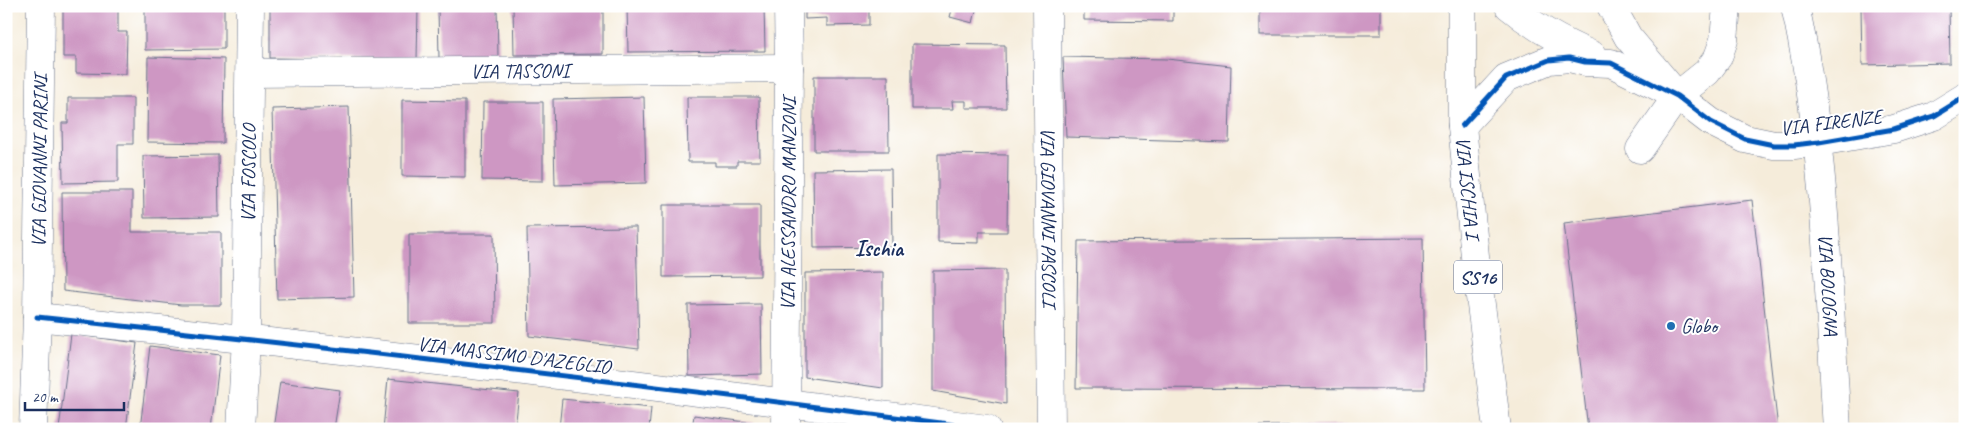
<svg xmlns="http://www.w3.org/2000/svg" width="1971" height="435" viewBox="0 0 1971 435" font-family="Caveat,sans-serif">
<rect width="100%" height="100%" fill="#fff"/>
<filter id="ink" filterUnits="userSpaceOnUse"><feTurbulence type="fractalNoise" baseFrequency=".02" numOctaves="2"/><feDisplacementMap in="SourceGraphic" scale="10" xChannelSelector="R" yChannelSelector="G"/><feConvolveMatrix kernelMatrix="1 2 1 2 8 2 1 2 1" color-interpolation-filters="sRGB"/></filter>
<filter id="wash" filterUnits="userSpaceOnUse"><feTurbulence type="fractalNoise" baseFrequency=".0096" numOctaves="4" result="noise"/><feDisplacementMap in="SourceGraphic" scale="20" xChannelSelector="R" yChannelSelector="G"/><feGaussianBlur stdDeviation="1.12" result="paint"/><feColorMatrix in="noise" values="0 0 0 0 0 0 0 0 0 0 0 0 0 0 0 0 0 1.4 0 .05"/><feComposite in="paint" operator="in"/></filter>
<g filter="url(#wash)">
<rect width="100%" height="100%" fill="#f5ecda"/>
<g id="blocks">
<g fill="#ce97c3">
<polygon points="63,6 118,6 118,32 127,32 126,74 76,73 76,57 63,57"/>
<polygon points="145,6 224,6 224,49 145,50"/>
<polygon points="270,6 418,6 417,60 270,58"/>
<polygon points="438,6 497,6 498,58 439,59"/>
<polygon points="513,6 603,6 603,54 514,55"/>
<polygon points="627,6 764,6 765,51 628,52"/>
<polygon points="805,6 869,6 869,25 827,26 827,18 805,19"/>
<polygon points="953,6 977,6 973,23 950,17"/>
<polygon points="1084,6 1173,6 1173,21 1084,20"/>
<rect x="1260" y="6" width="121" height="29"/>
<polygon points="1949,6 1950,63 1862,65 1861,8"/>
<polygon points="912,44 1005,45 1006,108 966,108 966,101 952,101 953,109 912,109"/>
<polygon points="148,57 224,59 223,143 147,142"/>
<polygon points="1063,57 1167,59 1231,66 1229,142 1066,137"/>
<polygon points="814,76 888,76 889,151 814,151"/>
<polygon points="644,97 646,183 555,185 553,99"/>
<polygon points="687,97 759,97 760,161 737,161 737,166 715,166 715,162 688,162"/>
<polygon points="68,98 133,98 133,144 118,144 118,182 63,183 62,123 68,123"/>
<polygon points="402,100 465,101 465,177 402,176"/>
<polygon points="483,102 543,102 543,181 482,180"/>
<polygon points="349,107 354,297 277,299 272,109"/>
<polygon points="938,154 1008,155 1007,232 979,232 979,243 938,242"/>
<polygon points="218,155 219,217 144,218 143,156"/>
<polygon points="891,169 892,247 814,248 813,170"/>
<polygon points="62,192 132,192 132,232 221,232 221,305 181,305 63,291"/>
<polygon points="1752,200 1778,429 1588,429 1564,223"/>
<polygon points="663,205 760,205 760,276 663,277"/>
<polygon points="636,227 639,349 529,336 527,228"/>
<polygon points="409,234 494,234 495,323 409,323"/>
<polygon points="1423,238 1425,389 1076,388 1078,241"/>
<polygon points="1005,270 1006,404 933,391 933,271"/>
<polygon points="883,272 883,388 805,377 805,273"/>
<polygon points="761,304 762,374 689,376 688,305"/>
<polygon points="71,334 137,343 126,429 59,429"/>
<polygon points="150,346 220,355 211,429 140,429"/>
<polygon points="388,379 519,393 515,429 383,429"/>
<polygon points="280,382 340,390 334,429 273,429"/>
<polygon points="562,399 651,408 649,429 559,429"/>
<polygon points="694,415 754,423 753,429 692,429"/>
<polygon points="1399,424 1399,429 1259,429 1259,426"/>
</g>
</g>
</g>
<g filter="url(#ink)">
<use href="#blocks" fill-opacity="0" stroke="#677189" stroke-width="1"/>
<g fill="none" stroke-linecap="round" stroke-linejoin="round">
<g stroke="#677189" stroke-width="29">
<g id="minor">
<path id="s1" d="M 1047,6 L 1051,429"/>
<path d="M 1509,6 C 1535,28 1561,42 1592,55"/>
<polyline points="1611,6 1628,37 1670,87"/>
<path id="s2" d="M 1795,6 C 1826,145 1828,288 1837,429"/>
<path id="s3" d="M 250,73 L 789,68"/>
<polyline points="1462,126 1506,78 1549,60 1569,58 1585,62 1611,63 1677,96 1711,122 1745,139 1774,145 1794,145 1819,142 1894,129 1934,116 1965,97"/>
<polyline points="1640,149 1677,96 1707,72 1718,57 1724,40 1727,6"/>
<path d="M 37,317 C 354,350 671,387 987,429"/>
<path id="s4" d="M 33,429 L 37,317 L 41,6"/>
<path id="s5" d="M 241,429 L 246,339 L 250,6"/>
<path id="s6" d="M 786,429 L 789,68 L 788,6"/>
</g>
</g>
<g stroke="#677189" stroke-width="29">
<g id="major">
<path id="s7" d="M 1462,6 L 1462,126 L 1476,266 L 1497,429"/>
</g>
</g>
<use href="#minor" stroke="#fff" stroke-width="28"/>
<use href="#major" stroke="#fff" stroke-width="28"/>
<g stroke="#fff" stroke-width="8">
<g id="cycleway">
<polyline points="1462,126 1506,78 1549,60 1569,58 1585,62 1611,63 1677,96 1711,122 1745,139 1774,145 1794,145 1819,142 1894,129 1934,116 1965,97"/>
<path d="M 37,317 C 354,350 671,387 987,429"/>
</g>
</g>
<use href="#cycleway" stroke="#0057b8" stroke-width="5"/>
</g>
</g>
<circle fill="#1f6fb2" stroke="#fff" stroke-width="2" cx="1671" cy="326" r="5"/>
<g text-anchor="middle" stroke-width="4" stroke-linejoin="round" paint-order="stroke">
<rect fill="#fff" stroke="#5f6d8e" stroke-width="1" x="1454" y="260.5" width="48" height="33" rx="4"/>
<g font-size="19" font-weight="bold" fill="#1b2f5e">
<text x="1478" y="284">SS16</text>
</g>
<g font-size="20" fill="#1b2f5e" stroke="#fff">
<text dy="7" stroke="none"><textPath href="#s3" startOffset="270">VIA TASSONI</textPath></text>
<text transform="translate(1831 122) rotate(-7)" y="7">VIA FIRENZE</text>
<text dy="7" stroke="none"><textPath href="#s4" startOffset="268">VIA GIOVANNI PARINI</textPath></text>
<text dy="7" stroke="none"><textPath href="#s5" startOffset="256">VIA FOSCOLO</textPath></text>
<text dy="7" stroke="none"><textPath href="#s7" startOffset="182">VIA ISCHIA I</textPath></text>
<text dy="7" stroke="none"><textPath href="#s6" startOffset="225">VIA ALESSANDRO MANZONI</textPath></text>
<text dy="7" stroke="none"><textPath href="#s1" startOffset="211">VIA GIOVANNI PASCOLI</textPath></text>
<text dy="7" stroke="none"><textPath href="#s2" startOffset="281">VIA BOLOGNA</textPath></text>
<text transform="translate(514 355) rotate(7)" y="7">VIA MASSIMO D'AZEGLIO</text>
</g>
<g font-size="20" fill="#1b2f5e" stroke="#fff" text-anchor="start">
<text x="1681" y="333">Globo</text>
</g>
<g font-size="22" font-weight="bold" fill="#1b2f5e" stroke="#fff">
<text x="879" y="256">Ischia</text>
</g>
</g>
<rect width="1971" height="435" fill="none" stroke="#fff" stroke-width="25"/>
<path d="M25 402v8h99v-8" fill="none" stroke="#1b2f5e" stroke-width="2.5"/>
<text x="32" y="402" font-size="15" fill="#1b2f5e" stroke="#ffffff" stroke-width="4" paint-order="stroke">20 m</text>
</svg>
